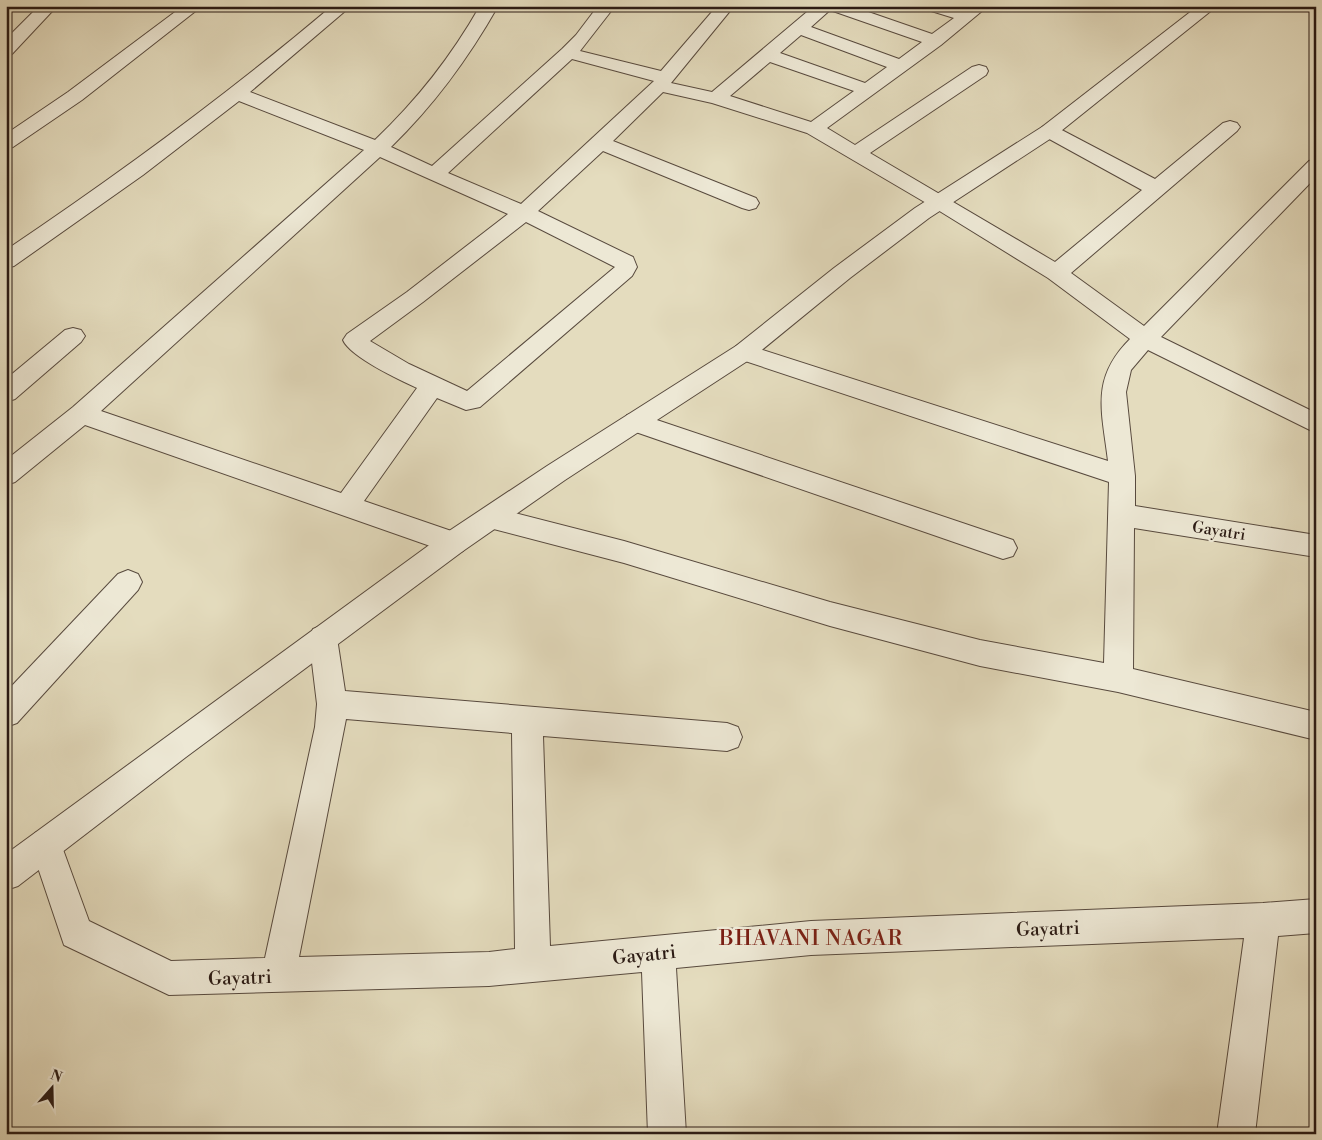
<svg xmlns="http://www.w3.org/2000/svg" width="1322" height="1140" viewBox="0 0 1322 1140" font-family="'Libre Bodoni',serif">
<rect width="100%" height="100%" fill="#e4dcbe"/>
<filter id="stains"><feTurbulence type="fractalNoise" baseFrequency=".004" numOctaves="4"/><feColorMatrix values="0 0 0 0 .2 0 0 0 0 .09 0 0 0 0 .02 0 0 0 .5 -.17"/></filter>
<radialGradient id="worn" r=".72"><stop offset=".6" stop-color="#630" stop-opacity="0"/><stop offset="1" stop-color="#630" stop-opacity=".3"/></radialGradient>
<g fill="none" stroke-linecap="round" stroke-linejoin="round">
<g stroke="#584a3e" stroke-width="2">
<g id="minor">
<polygon points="39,6 57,6 12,54 6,55 6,39"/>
<polygon points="183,6 202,6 82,100 13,147 6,149 6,134 68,92"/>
<path d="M 332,6 L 351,6 L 250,92 L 375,140 C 417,100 451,57 480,6 L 498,6 C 468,59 434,105 391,147 L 432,166 L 562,49 L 576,35 L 598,6 L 615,6 L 580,51 L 661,71 L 717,6 L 734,6 L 671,83 L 712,92 L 814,6 L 851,6 L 932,34 L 954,18 L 928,10 L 926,6 L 953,6 L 964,10 L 969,6 L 988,6 L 941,45 L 827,128 L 855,145 L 972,67 L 979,65 L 986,67 L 988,71 L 986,75 L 870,153 L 1055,262 L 1142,190 L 1042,135 L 1039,131 L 1042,127 L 1049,125 L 1056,127 L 1155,179 L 1223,123 L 1230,121 L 1237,123 L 1240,127 L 1237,131 L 1071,273 L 1144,326 L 1309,161 L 1316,159 L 1316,177 L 1161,337 L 1316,413 L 1316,433 L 1148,350 L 1131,370 L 1126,392 L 1135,476 L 1135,506 L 1316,535 L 1316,557 L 1134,528 L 1133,669 L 1316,712 L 1316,740 L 1118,692 L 980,666 L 830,626 L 624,563 L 482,526 L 478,518 L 482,510 L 491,507 L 624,541 L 830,602 L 980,640 L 1104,663 L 1109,482 L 736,358 L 732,352 L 736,346 L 744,344 L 1108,461 C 1102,411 1090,379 1130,339 L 1048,278 L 933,207 L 807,133 L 712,103 L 663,92 L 613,141 L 756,198 L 759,203 L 756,208 L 749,210 L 742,208 L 603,151 L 538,211 L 633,257 L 637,267 L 632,276 L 480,407 L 466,410 L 437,398 L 364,501 L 463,535 L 467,543 L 463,551 L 453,554 L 85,425 L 15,482 L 6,485 L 6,460 L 73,407 L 364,150 L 239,101 L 143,175 L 14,266 L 6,268 L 6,250 C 119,174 228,94 332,6 ZM 830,10 L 922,42 L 899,59 L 811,27 ZM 801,35 L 887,67 L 865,83 L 780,53 ZM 572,59 L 654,81 L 521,204 L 448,173 ZM 770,62 L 854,91 L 811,122 L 730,96 ZM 380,157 L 508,214 L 407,292 L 347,334 L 343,340 C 350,357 400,380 417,388 L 341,493 L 101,411 ZM 526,222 L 615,267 L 467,391 L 409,364 L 370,341 L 423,302 Z"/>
<polygon points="73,328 81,330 85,336 81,342 15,399 6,402 6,379 65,330"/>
<polygon points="636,413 1013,540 1017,548 1013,556 1003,559 627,429 624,422 627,415"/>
<polygon points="128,570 138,574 142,582 138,590 17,723 6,727 6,692 118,574"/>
<path d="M 323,625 L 333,629 L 337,638 L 345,691 L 727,723 L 738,727 L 742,737 L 738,747 L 727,751 L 543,736 L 550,946 L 811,921 L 1263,903 L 1316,899 L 1316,933 L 1278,936 L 1255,1134 L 1217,1134 L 1244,938 L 811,955 L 676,968 L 686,1134 L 648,1134 L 642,972 L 489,986 L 169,995 L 64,945 L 30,844 L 35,833 L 46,828 L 57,833 L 89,921 L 171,961 L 265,958 L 315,727 L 317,704 L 309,638 L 313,629 ZM 346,719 L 512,733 L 515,949 L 489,952 L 299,957 Z"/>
</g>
</g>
<g stroke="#584a3e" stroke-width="2">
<polygon id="tertiary" points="1198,6 1217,6 1056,135 929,218 850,278 752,358 565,480 463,551 186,757 18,886 6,890 6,854 443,535 547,466 736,346 834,268 915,208 1042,127"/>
</g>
<use href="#minor" fill="#ede8d5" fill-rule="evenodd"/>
<use href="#tertiary" fill="#ede8d5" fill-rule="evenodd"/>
</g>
<g text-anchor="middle" stroke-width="4.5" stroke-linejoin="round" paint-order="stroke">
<g font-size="16" fill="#2a1a14" stroke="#ede8d5">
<text transform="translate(1219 530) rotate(9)" y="6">Gayatri</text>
</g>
<g font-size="19" fill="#2a1a14" stroke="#ede8d5">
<text transform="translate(1048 928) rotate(-2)" y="7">Gayatri</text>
<text transform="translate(644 954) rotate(-6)" y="7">Gayatri</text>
<text transform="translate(240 977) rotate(-2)" y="7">Gayatri</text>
</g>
<g font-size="21" letter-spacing="1" fill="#7a1f14" stroke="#ede8d5">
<text x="811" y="945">BHAVANI NAGAR</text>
</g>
</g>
<rect width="1322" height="1140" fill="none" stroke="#e4dcbe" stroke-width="25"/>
<rect x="8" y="8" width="1307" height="1125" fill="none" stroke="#2a1a14" stroke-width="2.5"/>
<rect x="12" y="12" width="1297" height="1115" fill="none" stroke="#2a1a14"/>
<g transform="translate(52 1088) rotate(20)" stroke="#ede8d5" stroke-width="4" paint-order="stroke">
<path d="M0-4L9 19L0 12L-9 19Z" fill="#2a1a14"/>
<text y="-8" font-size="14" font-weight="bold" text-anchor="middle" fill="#2a1a14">N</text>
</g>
<rect width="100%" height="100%" filter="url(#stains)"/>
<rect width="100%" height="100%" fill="url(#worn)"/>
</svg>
